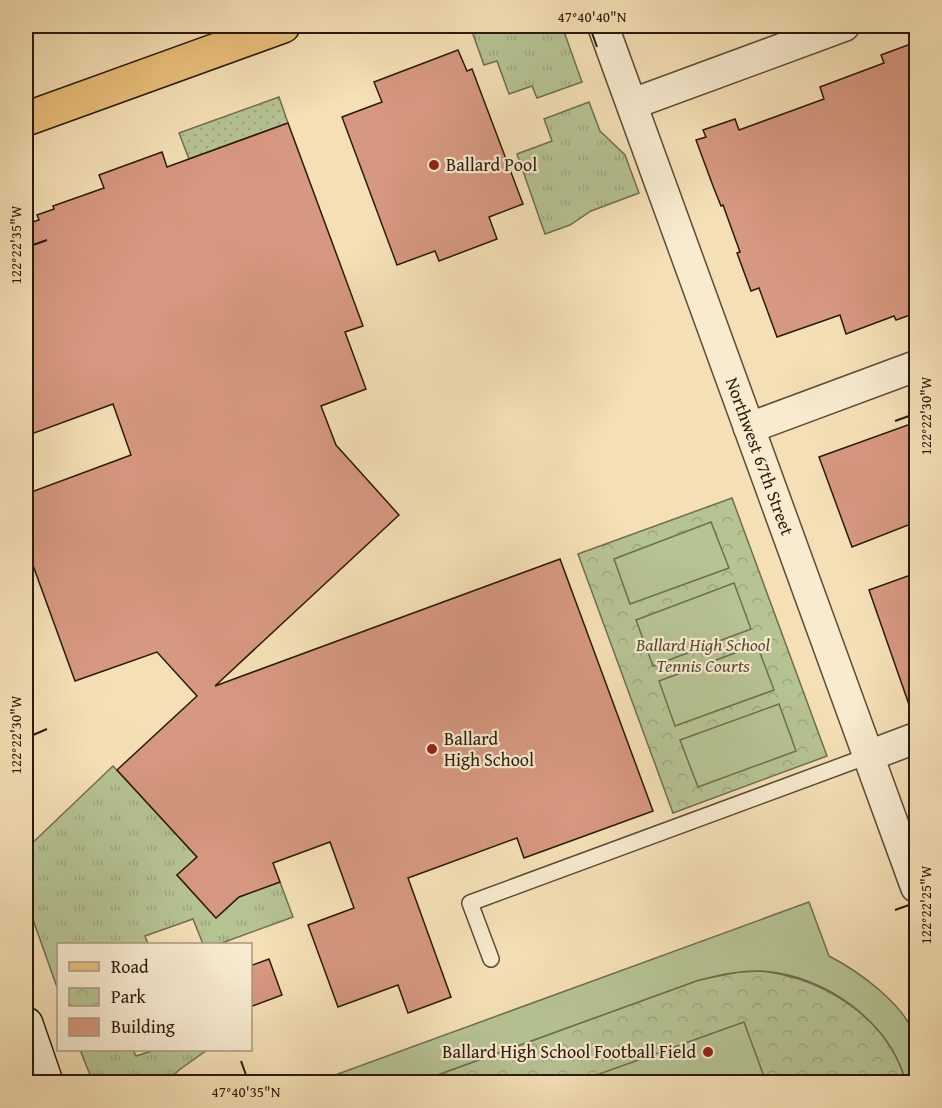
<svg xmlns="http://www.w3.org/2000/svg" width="942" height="1108" viewBox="0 0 942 1108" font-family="'Gentium Book Plus',serif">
<defs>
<pattern id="grass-tufts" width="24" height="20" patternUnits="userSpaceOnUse" patternTransform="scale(1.5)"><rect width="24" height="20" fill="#b6c393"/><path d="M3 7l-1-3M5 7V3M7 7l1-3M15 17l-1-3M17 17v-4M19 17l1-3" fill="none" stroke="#9da77e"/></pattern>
<pattern id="park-crowns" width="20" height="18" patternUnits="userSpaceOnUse" patternTransform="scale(1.5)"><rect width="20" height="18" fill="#b6c393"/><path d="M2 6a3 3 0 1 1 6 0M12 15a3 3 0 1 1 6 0" fill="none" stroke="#9da77e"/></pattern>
<pattern id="garden-dots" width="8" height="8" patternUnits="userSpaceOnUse" patternTransform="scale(1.5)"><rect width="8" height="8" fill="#b6c393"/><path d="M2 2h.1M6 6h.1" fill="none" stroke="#9da77e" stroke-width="1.8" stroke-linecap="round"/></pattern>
</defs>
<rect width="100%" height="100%" fill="#f5e0b6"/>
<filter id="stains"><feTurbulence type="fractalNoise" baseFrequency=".00333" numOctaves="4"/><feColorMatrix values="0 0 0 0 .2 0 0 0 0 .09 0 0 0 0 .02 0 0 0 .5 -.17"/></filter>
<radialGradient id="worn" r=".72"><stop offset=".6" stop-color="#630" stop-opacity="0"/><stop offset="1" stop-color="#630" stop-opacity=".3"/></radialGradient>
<g fill="url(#grass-tufts)" stroke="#706e50" stroke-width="1.5">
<polygon points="470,26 562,26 582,82 537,98 532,86 509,94 497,61 484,65"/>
<polygon points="589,102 600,131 625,155 639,193 591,211 570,225 545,234 517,154 552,141 544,119"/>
<polygon points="113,766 197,857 177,875 216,918 239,897 280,882 293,917 219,944 203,944 193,919 145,936 148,944 58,944 58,990 26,900 26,849"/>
<polygon points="80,1050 133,1050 136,1056 155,1050 207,1050 179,1070 167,1082 93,1082"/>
</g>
<g fill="url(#park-crowns)" stroke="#706e50" stroke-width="1.5">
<polygon points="732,498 827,756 673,813 578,554"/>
<path d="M 762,971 C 825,979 888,1018 906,1082 L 418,1082 L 699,980 L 739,972 Z"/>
</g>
<polygon fill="url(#garden-dots)" stroke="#706e50" stroke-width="1.5" points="279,97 288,123 189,159 179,133"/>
<g fill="#b6c393" stroke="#706e50" stroke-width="1.5">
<polygon points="711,522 729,568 630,604 614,559"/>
<polygon points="734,583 751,629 653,666 636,620"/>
<polygon points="757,645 774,690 675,726 659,681"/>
<polygon points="779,704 796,751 698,787 680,740"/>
<path d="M 809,902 L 829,956 C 860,972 902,1003 915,1035 C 920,1045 917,1071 916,1082 L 906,1082 C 889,1021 825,975 762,971 C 741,970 720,975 699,980 L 418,1082 L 316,1082 Z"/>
<polygon points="744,1022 766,1082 577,1082"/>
</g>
<g fill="#d69880" stroke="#2a1a0c" stroke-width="1.5">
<polygon points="916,42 916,313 896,320 894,316 846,334 840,315 777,337 759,288 751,291 737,253 740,252 723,205 721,206 713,186 696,140 706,137 703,130 735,119 739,130 824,99 820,87 884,63 881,55"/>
<polygon points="458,50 467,71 472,69 523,204 489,217 497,239 439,261 435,251 397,265 342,117 382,102 374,82"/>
<polygon points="288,123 363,326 345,332 366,389 321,406 336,445 399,515 215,686 560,559 653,811 524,858 517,838 408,878 451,997 408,1013 398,985 338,1007 308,925 354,908 330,842 273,863 280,882 239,897 216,918 177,875 197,857 117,770 197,696 157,652 75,681 26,546 26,494 131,455 113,404 26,436 26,224 39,220 37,215 54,209 53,206 104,188 99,175 162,152 167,167"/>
<polygon points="916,422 916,522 852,547 819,457"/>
<polygon points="916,573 916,715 913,716 869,590"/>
<polygon points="269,959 282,995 250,1007 250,966"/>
</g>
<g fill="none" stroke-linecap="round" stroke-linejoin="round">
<g stroke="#5d4c36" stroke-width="18">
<polyline id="lane" points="491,959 470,903 868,756"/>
</g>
<g stroke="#5d4c36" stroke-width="33">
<g id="street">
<path id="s1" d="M 603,26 L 916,887"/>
<polyline points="632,104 844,26"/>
<polyline points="749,428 916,366"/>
<polyline points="868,756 916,738"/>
</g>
</g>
<g stroke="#2a1a0c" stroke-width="36">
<polyline id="secondary" points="26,1024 46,1082"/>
</g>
<g stroke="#2a1a0c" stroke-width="36">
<polyline id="primary" points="26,119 283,26"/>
</g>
<use href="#lane" stroke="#f8ebd0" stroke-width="15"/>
<use href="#street" stroke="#f8ebd0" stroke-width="30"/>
<use href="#secondary" stroke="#f8ebd0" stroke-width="33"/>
<use href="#primary" stroke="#eac07b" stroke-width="33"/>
</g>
<path fill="none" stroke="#2a1a0c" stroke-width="2" d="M 592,33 L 597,47M 33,245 L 47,240M 895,421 L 909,416M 33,735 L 47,729M 895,910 L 909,905M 241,1061 L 246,1075"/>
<g fill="#8f2418" stroke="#f8ebd0" stroke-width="2">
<circle cx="434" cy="165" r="6"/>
<circle cx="432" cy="749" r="6"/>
<circle cx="708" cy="1052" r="6"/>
</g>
<g text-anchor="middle" stroke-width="4.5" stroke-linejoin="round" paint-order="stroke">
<g font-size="18" fill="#2a1a0c" stroke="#f8ebd0" text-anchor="start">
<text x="446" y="171">Ballard Pool</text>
<text x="444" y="745">Ballard<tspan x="444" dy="21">High School</tspan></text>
<text x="696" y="1058" text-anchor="end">Ballard High School Football Field</text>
</g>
<g font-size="18" fill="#2a1a0c" stroke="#f8ebd0">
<text dy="6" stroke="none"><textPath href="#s1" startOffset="458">Northwest 67th Street</textPath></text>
</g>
<g font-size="18" font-style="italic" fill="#544d34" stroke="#f8ebd0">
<text x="703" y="651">Ballard High School<tspan x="703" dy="21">Tennis Courts</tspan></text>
</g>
</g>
<rect width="942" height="1108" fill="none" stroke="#f5e0b6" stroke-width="66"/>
<rect x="57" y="943" width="195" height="108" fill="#f8ebd0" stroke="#a69782" stroke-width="1.5"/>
<rect x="69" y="962" width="30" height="9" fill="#eac07b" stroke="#a69782" stroke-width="1.5"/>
<text x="111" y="973" font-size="18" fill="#2a1a0c">Road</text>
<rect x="69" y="988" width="30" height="18" fill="url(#park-crowns)" stroke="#a69782" stroke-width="1.5"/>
<text x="111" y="1003" font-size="18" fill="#2a1a0c">Park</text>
<rect x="69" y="1018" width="30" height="18" fill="#d69880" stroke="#a69782" stroke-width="1.5"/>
<text x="111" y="1033" font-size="18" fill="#2a1a0c">Building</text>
<rect x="33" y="33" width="876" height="1042" fill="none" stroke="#2a1a0c" stroke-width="2"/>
<g font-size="15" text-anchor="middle" fill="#2a1a0c">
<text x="592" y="22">47°40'40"N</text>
<text transform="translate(16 245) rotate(-90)" y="5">122°22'35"W</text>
<text transform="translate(926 416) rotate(-90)" y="5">122°22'30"W</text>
<text transform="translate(16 735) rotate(-90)" y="5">122°22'30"W</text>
<text transform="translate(926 905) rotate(-90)" y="5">122°22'25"W</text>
<text x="246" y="1097">47°40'35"N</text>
</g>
<rect width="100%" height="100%" filter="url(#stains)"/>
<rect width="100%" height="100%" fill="url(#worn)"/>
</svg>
